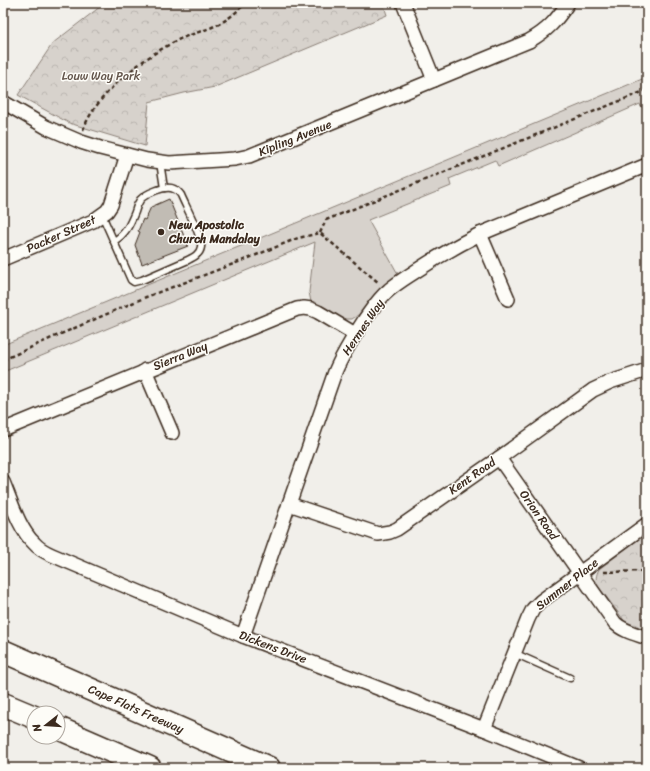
<svg xmlns="http://www.w3.org/2000/svg" width="650" height="771" viewBox="0 0 650 771" font-family="Sriracha,sans-serif">
<defs>
<pattern id="forest-crowns" width="20" height="18" patternUnits="userSpaceOnUse"><rect width="20" height="18" fill="#d7d2cc"/><path d="M2 6a3 3 0 1 1 6 0M12 15a3 3 0 1 1 6 0" fill="none" stroke="#b9b4af"/></pattern>
</defs>
<rect width="100%" height="100%" fill="#f1efea"/>
<filter id="ink" filterUnits="userSpaceOnUse"><feTurbulence type="fractalNoise" baseFrequency=".025" numOctaves="2"/><feDisplacementMap in="SourceGraphic" scale="8" xChannelSelector="R" yChannelSelector="G"/><feConvolveMatrix kernelMatrix="1 2 1 2 8 2 1 2 1" color-interpolation-filters="sRGB"/></filter>
<g filter="url(#ink)">
<polygon fill="#d7d2cc" stroke="#897e75" points="647,77 647,104 641,107 640,104 498,166 495,160 449,179 451,186 368,220 398,274 374,296 361,313 352,319 342,319 326,308 319,305 311,302 309,292 315,242 3,372 3,345"/>
<g fill="url(#forest-crowns)" stroke="#897e75">
<polygon points="105,3 383,3 387,15 215,87 184,93 149,102 145,146 69,123 18,95 53,43"/>
<path d="M 647,533 L 647,632 L 633,627 L 626,623 L 598,586 C 595,580 596,575 599,569 Z"/>
</g>
<polygon fill="#c1bcb4" stroke="#3b2a1e" points="169,199 188,246 142,264 135,245 140,232 138,231 143,219 145,220 151,207"/>
<g fill="none" stroke-linecap="round" stroke-linejoin="round">
<g stroke="#3b2a1e" stroke-width="9">
<g id="service">
<polyline points="160,162 164,188"/>
<path d="M 102,215 L 131,280 L 134,282 L 142,280 L 188,260 C 194,257 200,254 201,247 C 203,238 185,205 181,195 C 179,193 178,190 174,189 C 166,185 146,193 140,200 C 138,203 136,208 135,212 C 130,224 126,234 114,241"/>
<polyline points="514,653 570,678"/>
</g>
</g>
<g stroke="#3b2a1e" stroke-width="16">
<g id="minor">
<polyline points="403,3 434,80"/>
<path d="M 3,102 L 46,127 L 81,142 L 100,148 L 147,160 L 169,163 L 235,159 L 249,156 L 529,41 C 548,30 556,21 568,3"/>
<polyline points="480,234 508,299"/>
<polyline points="3,259 93,221 107,211 111,205 127,155"/>
<polyline points="145,370 172,433"/>
<polyline points="3,430 297,309 304,308 311,309 318,312 355,334"/>
<path d="M 499,458 L 615,623 C 623,631 636,634 647,638"/>
<path d="M 3,482 C 11,501 19,529 34,543 C 39,549 45,552 52,555 L 243,636 L 484,729 L 579,768"/>
<polyline points="289,504 378,534 390,532 397,529 499,458 593,390 610,382 647,370"/>
<path d="M 243,636 L 335,372 C 343,353 354,336 365,319 C 372,309 379,298 389,290 C 397,283 407,277 416,271 C 437,257 458,245 480,234 L 647,165"/>
<polyline points="484,729 528,619 533,609 541,601 647,524"/>
</g>
</g>
<g stroke="#3b2a1e" stroke-width="25">
<g id="motorway">
<polyline points="3,651 269,768"/>
<polyline points="3,704 34,717"/>
<polyline points="58,728 150,768"/>
</g>
</g>
<g stroke="#3b2a1e" stroke-width="2.5" stroke-dasharray="4 3" stroke-linecap="butt">
<path d="M 83,130 C 97,92 146,55 182,38 C 197,32 215,28 227,19 C 234,15 240,8 246,3"/>
<polyline points="320,233 326,220 538,134 647,90"/>
<polyline points="3,360 54,337 146,297 244,260 298,238 320,233 379,283"/>
<polyline points="604,572 647,571"/>
</g>
<use href="#service" stroke="#fdfcf7" stroke-width="6"/>
<use href="#minor" stroke="#fdfcf7" stroke-width="13"/>
<use href="#motorway" stroke="#fdfcf7" stroke-width="22"/>
</g>
</g>
<circle fill="#3b2a1e" stroke="#fdfcf7" stroke-width="1.5" cx="161" cy="232" r="4"/>
<g text-anchor="middle" stroke-width="3" stroke-linejoin="round" paint-order="stroke">
<g font-size="12" fill="#62544a" stroke="#fdfcf7">
<text x="101" y="80">Louw Way Park</text>
</g>
<g font-size="12" fill="#3b2a1e" stroke="#fdfcf7">
<text transform="translate(295 138) rotate(-22)" y="4">Kipling Avenue</text>
<text transform="translate(61 234) rotate(-24)" y="4">Packer Street</text>
<text transform="translate(363 327) rotate(-56)" y="4">Hermes Way</text>
<text transform="translate(180 356) rotate(-22)" y="4">Sierra Way</text>
<text transform="translate(472 476) rotate(-35)" y="4">Kent Road</text>
<text transform="translate(539 515) rotate(55)" y="4">Orion Road</text>
<text transform="translate(567 584) rotate(-38)" y="4">Summer Place</text>
<text transform="translate(273 647) rotate(21)" y="4">Dickens Drive</text>
<text transform="translate(136 709) rotate(24)" y="4">Cape Flats Freeway</text>
</g>
<g font-size="12" font-weight="bold" fill="#3b2a1e" stroke="#fdfcf7" text-anchor="start">
<text x="169" y="229">New Apostolic<tspan x="169" dy="14">Church Mandalay</tspan></text>
</g>
</g>
<rect width="650" height="771" fill="none" stroke="#fdfcf7" stroke-width="16"/>
<rect x="8" y="8" width="634" height="755" fill="none" stroke="#3b2a1e" stroke-width="1.5" filter="url(#ink)"/>
<g transform="translate(46 725) rotate(253)"><circle r="19" fill="#fdfcf7" stroke="#afa8a0"/>
<path d="M0-3L7 15L0 10L-7 15Z" fill="#3b2a1e"/>
<text y="-6" font-size="11" font-weight="bold" text-anchor="middle" fill="#3b2a1e">N</text>
</g>
</svg>
